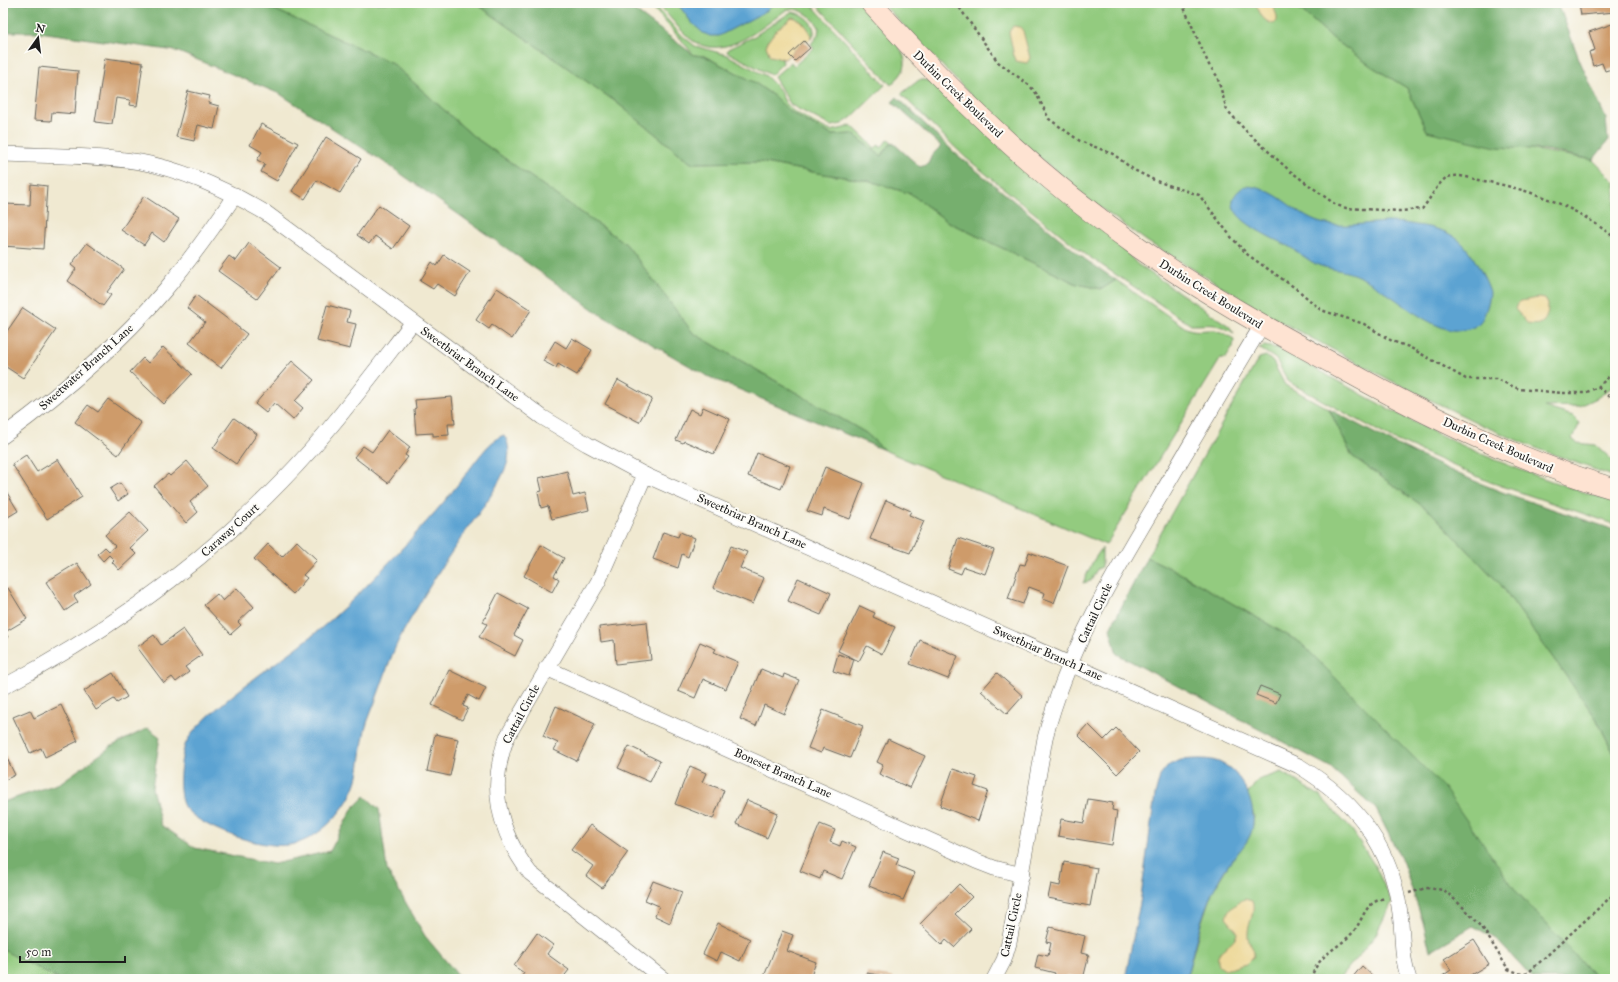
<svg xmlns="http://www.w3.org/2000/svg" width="1618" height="982" viewBox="0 0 1618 982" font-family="'IM FELL Great Primer',serif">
<rect width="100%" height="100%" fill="#fdfcf7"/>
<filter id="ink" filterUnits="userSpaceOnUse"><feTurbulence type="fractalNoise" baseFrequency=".025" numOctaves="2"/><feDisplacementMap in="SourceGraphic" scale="8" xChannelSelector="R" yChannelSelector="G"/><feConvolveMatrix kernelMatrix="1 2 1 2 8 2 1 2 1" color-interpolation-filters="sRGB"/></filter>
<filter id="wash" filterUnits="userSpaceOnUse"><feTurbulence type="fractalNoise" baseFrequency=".012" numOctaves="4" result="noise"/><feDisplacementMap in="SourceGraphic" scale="16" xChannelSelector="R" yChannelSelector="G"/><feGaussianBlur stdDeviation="0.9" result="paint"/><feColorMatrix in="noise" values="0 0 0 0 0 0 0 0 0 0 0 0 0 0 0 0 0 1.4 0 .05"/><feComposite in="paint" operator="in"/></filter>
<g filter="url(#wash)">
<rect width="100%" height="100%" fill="#f0e9d1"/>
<g fill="#93cb7f" stroke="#58744e">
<path d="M 260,3 L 475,3 L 616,102 L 691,163 L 760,162 L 818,173 L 870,181 L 911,194 L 948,222 L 1077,284 L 1102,289 L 1116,280 L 1186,328 C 1196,332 1201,330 1211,330 C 1220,330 1227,335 1234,339 L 1233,347 L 1226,358 L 1221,358 L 1106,545 L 884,450 L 866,433 L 693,333 L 626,244 L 473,136 L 392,63 Z"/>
<polygon points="649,3 653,3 679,33 695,46 727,55 766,76 779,89 785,102 793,111 818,125 831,131 844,128 851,125 875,148 879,145 881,148 888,139 892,142 881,156 853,134 832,135 807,122 789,111 775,97 754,82 704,56 694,55"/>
<path d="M 657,3 L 677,3 L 692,23 L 771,6 L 773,3 L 810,3 L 885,85 L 851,118 L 842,124 L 831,126 L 791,105 L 774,77 L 791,62 L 794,66 L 814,48 L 811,44 L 818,35 L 819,27 C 812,16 799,6 786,10 C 760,29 720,65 688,37 C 677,27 668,14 657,3 Z"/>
<path d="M 815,3 L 860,3 C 871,15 905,46 905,62 C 906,71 897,79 891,85 Z"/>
<polygon points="882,3 905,3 910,8 913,6 913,3 1293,3 1335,40 1371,66 1407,88 1427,131 1593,160 1615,182 1615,385 1597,398 1580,406 1544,407 1573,416 1580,423 1572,439 1577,443 1596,445 1612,460 1615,461 1615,477 1528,445 1482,425 1390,380 1272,317 1148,242 1088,199 988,113"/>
<path d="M 791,12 C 802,13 815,22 814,34 L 811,38 L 811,33 L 777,58 L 782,59 L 783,63 L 771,75 L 727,52 L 728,49 L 753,37 Z"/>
<path d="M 919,80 L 926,80 L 933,83 L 1116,240 L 1137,264 L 1229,326 L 1234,333 C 1216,322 1211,325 1191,325 L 1085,254 L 965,157 L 901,94 Z"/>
<path d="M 1264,346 L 1278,348 C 1347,386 1414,425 1486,456 C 1528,474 1571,488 1615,502 L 1614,524 L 1490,482 L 1393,439 L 1294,385 L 1288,381 L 1276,359 L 1259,348 Z"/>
<polygon points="1266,356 1273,362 1285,385 1329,409 1352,456 1431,512 1501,585 1596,718 1615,756 1615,979 1597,979 1516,891 1301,643 1176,571 1147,557 1256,363 1259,358"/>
<polygon points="1102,548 1102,567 1097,569 1091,581 1083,583 1093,561"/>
<polygon points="1282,772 1320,796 1352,830 1375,866 1392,902 1375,936 1339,979 1186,979 1202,921 1212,892 1229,864 1250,835 1253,825 1254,816 1247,795 1258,780"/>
<polygon points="3,950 58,979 3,979"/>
</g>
<g fill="#76af6e" stroke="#496645">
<polygon points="3,3 260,3 392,63 473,136 626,244 693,333 866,433 884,450 707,376 601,315 387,164 280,94 176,51 39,32 3,32"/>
<polygon points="475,3 625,3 694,55 704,56 754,82 775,97 789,111 807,122 832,135 853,134 881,156 892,142 920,167 928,164 932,155 941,146 892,102 897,97 955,153 1086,260 1116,280 1102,289 1077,284 948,222 911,194 870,181 818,173 760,162 691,163 616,102"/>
<polygon points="1293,3 1558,3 1579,59 1606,119 1608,141 1593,160 1547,150 1496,147 1427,131 1407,88 1371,66 1335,40"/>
<path d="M 1329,409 C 1386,440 1442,469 1502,492 C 1539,505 1577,517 1615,530 L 1615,756 L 1596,718 L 1501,585 L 1431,512 L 1352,456 Z"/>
<polygon points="1147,557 1176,571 1301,643 1444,788 1516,891 1597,979 1533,979 1496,939 1473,926 1430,951 1423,922 1403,863 1376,809 1330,767 1117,654 1110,629"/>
<polygon points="148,728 160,737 152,788 161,825 195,848 274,864 330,851 352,809 365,796 379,809 387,870 425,936 461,979 278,979 265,977 261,979 58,979 3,950 3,802 60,783 112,746"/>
</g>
<g fill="#eeda9e" stroke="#857b5d">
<path d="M 1255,3 L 1272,3 L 1277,16 L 1277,21 L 1274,24 C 1261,21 1261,13 1255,3 Z"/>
<path d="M 792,17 C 801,19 811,29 811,38 L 808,41 L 806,39 L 785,59 L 770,56 L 766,46 C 771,33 782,25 792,17 Z"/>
<polygon points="1013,26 1020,27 1023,31 1030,58 1027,63 1015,61 1009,32"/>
<path d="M 1538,298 L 1545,299 L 1548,304 C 1548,319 1544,327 1528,324 L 1515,309 L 1517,304 L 1521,301 Z"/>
<path d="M 1245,899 L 1252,901 C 1256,910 1249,922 1248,932 C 1247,945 1255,947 1254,956 L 1246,964 L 1225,970 L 1219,966 C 1212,945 1237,949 1237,931 L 1226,918 C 1228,909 1237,902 1245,899 Z"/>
</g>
<g fill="#5ca3d2" stroke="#3c6077">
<polygon points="677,3 773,3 768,10 719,36 710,36 703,33 692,23"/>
<path d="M 1245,186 C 1279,187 1293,215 1321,223 C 1343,228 1366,223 1388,222 C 1397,222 1407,223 1416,225 C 1456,230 1466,242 1484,277 C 1486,281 1489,288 1490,292 C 1490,299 1485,317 1480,322 C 1474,330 1460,331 1451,330 C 1419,323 1388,289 1358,276 C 1345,270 1331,270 1318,265 C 1310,262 1296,250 1286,245 C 1268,236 1207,210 1245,186 Z"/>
<path d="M 504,435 C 510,444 510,457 506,467 C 494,496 472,521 455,547 C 436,574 420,603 403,632 C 392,651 386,673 378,694 C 374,706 368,718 365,730 C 361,747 361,764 357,780 C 349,806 325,834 298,843 C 272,853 203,830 185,808 C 176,796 180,756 186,743 C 198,717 270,667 295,649 C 344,613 386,566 427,521 C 438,509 449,496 459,483 C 471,469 487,441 504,435 Z"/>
<path d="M 1181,760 C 1194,759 1211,757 1223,764 C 1244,774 1259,811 1251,833 C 1247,844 1237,853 1230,863 C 1223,871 1218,882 1213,891 C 1201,915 1193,953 1186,979 L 1125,979 L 1140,903 L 1155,795 L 1160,776 L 1169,765 Z"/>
</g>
<g id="blocks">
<g fill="#ce9b6b">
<polygon points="1579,3 1615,3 1615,12 1581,15"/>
<polygon points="1615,23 1615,68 1605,71 1602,63 1593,66 1589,52 1595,50 1589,32"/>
<polygon points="804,41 810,48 795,61 789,55"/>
<polygon points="105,58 143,63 137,106 129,105 130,100 116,98 112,124 95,122"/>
<polygon points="39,67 78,71 75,114 52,112 51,121 34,120"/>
<polygon points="188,91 210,96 208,103 219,106 214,129 198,125 194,141 176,137"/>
<polygon points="261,124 298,143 277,181 261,172 265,164 257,160 262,152 250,145"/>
<polygon points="326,137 361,159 340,193 317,180 305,199 292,191"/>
<polygon points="31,184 47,186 43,249 3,246 4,204 30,205"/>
<polygon points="144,196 179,219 164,242 152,233 144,245 121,230"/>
<polygon points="379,205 409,226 393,249 375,236 369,244 357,235"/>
<polygon points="87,243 124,269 107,292 111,295 103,306 68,281 76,269 71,265"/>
<polygon points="249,243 281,267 257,299 218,271 229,256 236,261"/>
<polygon points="444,255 470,272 455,296 437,284 433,289 420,281 432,262 437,266"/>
<polygon points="497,288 531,310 512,339 492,325 489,329 476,320"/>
<polygon points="196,295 247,334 221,368 189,343 205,322 187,308"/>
<polygon points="327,305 350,311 347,322 356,324 350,349 317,341"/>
<polygon points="23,308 56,330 23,378 3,365 3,352 6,348 3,346 3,337"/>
<polygon points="572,338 592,350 577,375 558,364 556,368 543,361 555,341 566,348"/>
<polygon points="163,347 192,374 164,404 130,372 143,358 148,363"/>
<polygon points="292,361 314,380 295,401 303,408 293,420 274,403 266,413 255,404"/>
<polygon points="618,380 652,399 639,422 605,404"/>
<polygon points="452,397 455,424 448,424 449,435 433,436 433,433 416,434 414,409 416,408 415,400"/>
<polygon points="108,399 141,423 118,455 75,422 88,405 98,412"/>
<polygon points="703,407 730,419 714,454 684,441 683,443 676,440 690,409 700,414"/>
<polygon points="234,418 257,434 236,464 213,448"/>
<polygon points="388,430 410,447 405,455 408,457 388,483 354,457 363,446 372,452"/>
<polygon points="757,453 790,466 781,489 748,476"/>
<polygon points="26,455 37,472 58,459 82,497 47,519 12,464"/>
<polygon points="187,461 208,486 190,502 198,512 186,523 154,486 168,474 170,476"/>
<polygon points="825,467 864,483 850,519 824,509 822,516 807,511"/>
<polygon points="567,471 573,496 585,493 589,510 552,519 548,506 541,508 538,492 542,491 539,478"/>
<polygon points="120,483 128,494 118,501 110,489"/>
<polygon points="3,486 18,511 3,520"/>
<polygon points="886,500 911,511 909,515 924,521 910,553 870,539"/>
<polygon points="130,512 148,531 130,548 136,554 119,570 112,562 114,560 109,555 103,561 97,554 105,547 109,551 115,546 105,535"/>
<polygon points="663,532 678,537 680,532 695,538 688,557 682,554 678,568 653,559"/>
<polygon points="958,538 994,550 985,574 964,567 961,574 948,569"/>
<polygon points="297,541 317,560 303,575 307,578 293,594 254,559 268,544 282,557"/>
<polygon points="541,545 564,558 554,576 559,579 552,592 524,576"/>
<polygon points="731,546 747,552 740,568 764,578 753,604 713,588"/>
<polygon points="1029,552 1068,566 1054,603 1043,599 1045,593 1029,587 1023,604 1008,599 1020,564 1025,565"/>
<polygon points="77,563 91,584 74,596 78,602 65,611 46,582"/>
<polygon points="798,578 831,593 821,615 788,601"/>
<polygon points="8,588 27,619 5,632 8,637 3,640 3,591"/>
<polygon points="237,588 254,607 238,622 241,625 231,634 204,605 217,594 223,601"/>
<polygon points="498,593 528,609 514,635 523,640 515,656 479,637 487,624 483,622"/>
<polygon points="860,606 875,613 873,617 895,627 882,654 867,646 859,661 838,651"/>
<polygon points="647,622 651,660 616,664 614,640 601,642 599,627"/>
<polygon points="183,629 202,655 185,667 189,672 176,682 172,677 164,683 137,647 154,635 161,645"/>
<polygon points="920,640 958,656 948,679 910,664"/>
<polygon points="700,642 716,649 714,652 738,662 726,689 703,679 695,698 678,691"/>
<polygon points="838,654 854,659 849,676 833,671"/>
<polygon points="761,669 783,678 784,674 799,680 784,714 764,705 756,726 740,719"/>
<polygon points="449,670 486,688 479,701 468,695 463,706 468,708 462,720 432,705"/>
<polygon points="113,673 127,697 117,703 114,699 96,710 84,691"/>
<polygon points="997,673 1023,696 1007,714 981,691"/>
<polygon points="1260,686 1280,694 1276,703 1256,695"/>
<polygon points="61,705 78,741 45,757 41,748 30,753 13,717 30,710 34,718"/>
<polygon points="556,706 595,724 577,761 554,750 558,743 543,736"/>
<polygon points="823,710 863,726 850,758 823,748 821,753 808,748"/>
<polygon points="1088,724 1104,740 1116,728 1139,752 1117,774 1078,735"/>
<polygon points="435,734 458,739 450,776 427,771"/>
<polygon points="888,739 925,756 910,788 879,774 883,765 877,762"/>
<polygon points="629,746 660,761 650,782 618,768"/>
<polygon points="3,750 15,775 3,781"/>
<polygon points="690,766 706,773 702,782 724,790 713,819 675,804"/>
<polygon points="953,769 977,777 974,786 988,791 978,821 940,806"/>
<polygon points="1088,799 1113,803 1112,810 1117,811 1112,845 1058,836 1061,819 1084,823"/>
<polygon points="747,800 778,813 767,838 736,824"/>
<polygon points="820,824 835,830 830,842 840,846 842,841 856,847 842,879 823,871 820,879 800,871"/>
<polygon points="590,825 628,852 602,888 586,876 593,866 571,850"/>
<polygon points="883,852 899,858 896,865 915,873 903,900 869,886"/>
<polygon points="1064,862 1097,868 1090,906 1048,898 1051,884 1060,886"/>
<polygon points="653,881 682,892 670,923 655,916 659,906 645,900"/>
<polygon points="959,884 972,897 955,914 971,929 954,947 946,940 942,945 920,924"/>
<polygon points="718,923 750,939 740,961 721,952 717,961 703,954"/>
<polygon points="1050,927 1085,936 1081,953 1089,955 1083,979 1066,976 1065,979 1053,979 1055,973 1035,968 1038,954 1048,956 1051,943 1046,942"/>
<polygon points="782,931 793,935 787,951 816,962 810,979 763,979"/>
<polygon points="537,933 553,945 547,954 569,970 562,979 520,979 524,973 514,966"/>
<polygon points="1474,940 1489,964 1464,979 1442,979 1441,977 1451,970 1444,959"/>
<polygon points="1362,966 1376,979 1351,979"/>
<polygon points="867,973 894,978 894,979 866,979"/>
</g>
</g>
</g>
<g filter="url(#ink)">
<use href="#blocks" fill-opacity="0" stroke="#66645b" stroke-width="1"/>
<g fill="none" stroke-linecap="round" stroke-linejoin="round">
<g stroke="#66645b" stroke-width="16">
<g id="street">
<path d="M 3,154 C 48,156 95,155 140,162 C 185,170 227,190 266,213 L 542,417 L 587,444 L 645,475 L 1299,766 C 1355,800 1392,846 1400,913 C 1403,935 1401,958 1409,979"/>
<path d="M 3,436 C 62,393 118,346 165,290 C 190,260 213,228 235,195"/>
<path d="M 645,475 L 598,582 L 507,737 C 488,787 498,831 530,873 L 663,979"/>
<polyline points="546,668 976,861 994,868 1022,875"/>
<path d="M 3,687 C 106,633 201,565 282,481 C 330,432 371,376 413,322"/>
<path d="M 994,979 L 1004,960 L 1009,943 L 1045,738 C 1067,652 1113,575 1158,500 C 1192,441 1227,383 1262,325"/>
</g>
</g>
<g stroke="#66645b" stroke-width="22">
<path id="secondary" d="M 871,3 C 952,94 1041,179 1141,249 C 1205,294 1274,332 1343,369 C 1430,417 1519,461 1615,489"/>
</g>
<g stroke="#66645b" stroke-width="2.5" stroke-dasharray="3 3" stroke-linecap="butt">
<polyline points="956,3 998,62 1029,85 1036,93 1049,119 1080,141 1113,154 1134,170 1156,181 1199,195 1232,238 1248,255 1298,290 1321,310 1364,324 1392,341 1409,347 1466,379 1496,379 1519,389 1563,393 1585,393 1598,387 1615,371"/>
<path d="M 1182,3 L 1209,65 L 1217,76 L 1227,110 L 1247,132 L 1290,171 L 1336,205 L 1346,208 L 1400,211 L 1422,209 C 1430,200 1436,185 1446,178 C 1456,173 1469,178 1479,180 C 1532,190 1572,204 1615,238"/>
<polyline points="1598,387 1615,401"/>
<polyline points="1409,893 1426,888 1444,890 1465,909 1482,927 1508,969 1521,974 1529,972 1615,893"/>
<path d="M 1311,979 C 1318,953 1339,949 1354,931 C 1365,916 1364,903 1385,898"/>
</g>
<use href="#street" stroke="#fff" stroke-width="15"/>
<use href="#secondary" stroke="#fee3d2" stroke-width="21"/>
</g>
</g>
<g text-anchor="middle" stroke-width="4" stroke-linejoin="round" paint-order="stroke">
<g font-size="12" fill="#1c1c1c" stroke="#fdfcf7">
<text transform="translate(958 94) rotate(44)" y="4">Durbin Creek Boulevard</text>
<text transform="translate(1211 294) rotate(32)" y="4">Durbin Creek Boulevard</text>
<text transform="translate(470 364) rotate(36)" y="4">Sweetbriar Branch Lane</text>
<text transform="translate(86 367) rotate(-42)" y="4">Sweetwater Branch Lane</text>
<text transform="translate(1498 445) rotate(24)" y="4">Durbin Creek Boulevard</text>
<text transform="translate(752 521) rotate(24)" y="4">Sweetbriar Branch Lane</text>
<text transform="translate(230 530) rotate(-42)" y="4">Caraway Court</text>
<text transform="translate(1095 613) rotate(-65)" y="4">Cattail Circle</text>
<text transform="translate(1048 653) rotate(24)" y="4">Sweetbriar Branch Lane</text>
<text transform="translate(521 714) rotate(-62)" y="4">Cattail Circle</text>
<text transform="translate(783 773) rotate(24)" y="4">Boneset Branch Lane</text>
<text transform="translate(1011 925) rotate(-78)" y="4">Cattail Circle</text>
</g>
</g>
<rect width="1618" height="982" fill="none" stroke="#fdfcf7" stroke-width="16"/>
<g transform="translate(38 38) rotate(14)" stroke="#fdfcf7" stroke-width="3" paint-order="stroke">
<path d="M0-3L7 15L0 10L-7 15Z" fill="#1c1c1c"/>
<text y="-6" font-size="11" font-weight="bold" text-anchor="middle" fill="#1c1c1c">N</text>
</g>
<path d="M20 956v6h105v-6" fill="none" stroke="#1c1c1c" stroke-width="2"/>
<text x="26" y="956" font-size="12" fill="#1c1c1c" stroke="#fdfcf7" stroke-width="3" paint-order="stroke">50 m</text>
</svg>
